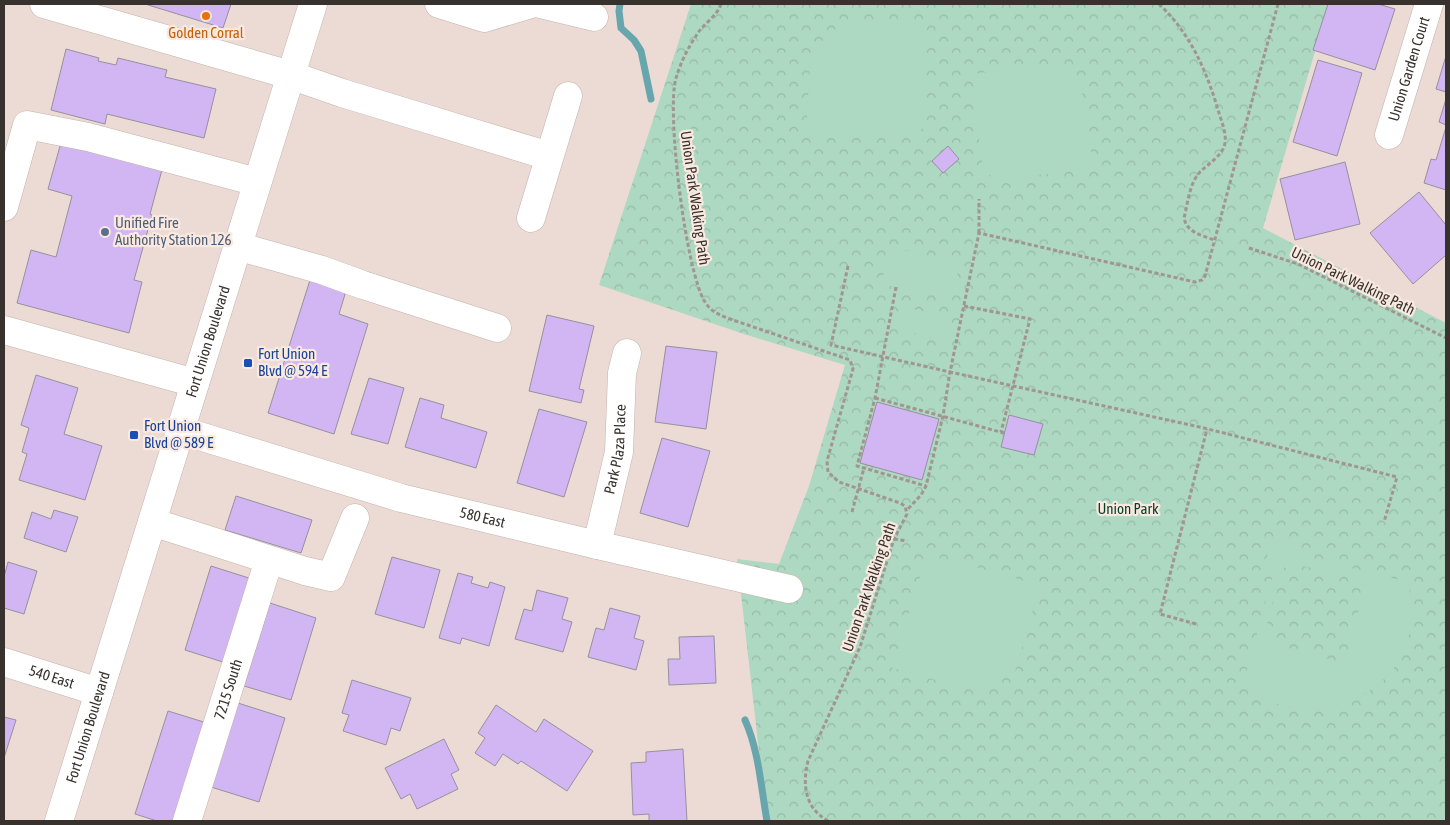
<svg xmlns="http://www.w3.org/2000/svg" width="1450" height="825" viewBox="0 0 1450 825" font-family="'Asap Condensed',sans-serif">
<defs>
<pattern id="park-crowns" width="20" height="18" patternUnits="userSpaceOnUse" patternTransform="scale(1.25)"><rect width="20" height="18" fill="#add8c1"/><path d="M2 6a3 3 0 1 1 6 0M12 15a3 3 0 1 1 6 0" fill="none" stroke="#96baa6"/></pattern>
</defs>
<rect width="100%" height="100%" fill="#ecdbd4"/>
<polygon fill="url(#park-crowns)" points="691,4 1329,4 1263,228 1446,323 1446,821 767,821 737,559 779,564 809,486 845,365 747,335 599,285"/>
<g fill="#add8c1" fill-rule="evenodd">
<polygon points="843,22 922,24 924,56 924,127 911,138 841,136 806,131 811,51"/>
<polygon points="1051,64 1081,85 1093,165 1067,171 997,181 983,169 974,100 973,74"/>
<polygon points="890,247 960,263 952,299 881,284"/>
<polygon points="901,307 952,317 947,340 896,329"/>
<path d="M 1279,542 C 1288,543 1291,545 1294,554 L 1408,582 C 1413,604 1413,629 1404,650 C 1378,710 1289,732 1244,681 L 1275,567 L 1268,560 L 1267,552 L 1274,543 ZM 1294,564 L 1352,577 C 1359,580 1361,585 1363,592 L 1348,652 L 1345,656 L 1335,661 L 1281,646 C 1272,642 1268,638 1266,629 L 1281,569 Z"/>
<polygon points="941,558 1040,585 1015,672 979,692 892,668 923,567"/>
</g>
<g fill="none" stroke-linecap="round" stroke-linejoin="round">
<g stroke="#68a6ae" stroke-width="7">
<polyline points="620,4 619,11 621,28 634,40 641,51 651,99"/>
<path d="M 745,720 C 759,751 761,788 767,821"/>
</g>
</g>
<g fill="#d2b6f3" stroke="#96909e">
<polygon points="145,4 231,4 223,28"/>
<polygon points="1328,4 1378,4 1395,9 1375,70 1313,50"/>
<polygon points="66,49 99,58 98,61 116,65 118,58 167,70 165,77 216,89 204,138 107,114 105,124 51,110"/>
<polygon points="1446,56 1446,92 1436,89"/>
<polygon points="1318,60 1362,73 1337,156 1293,142"/>
<polygon points="1446,99 1446,125 1439,122"/>
<polygon points="1446,127 1446,190 1424,183 1431,159 1436,160"/>
<polygon points="62,139 163,166 150,214 152,215 134,280 142,282 129,333 17,303 31,250 56,257 72,196 48,189"/>
<polygon points="948,146 959,159 943,173 932,161"/>
<polygon points="1345,162 1360,224 1295,240 1280,179"/>
<polygon points="1419,192 1446,225 1446,255 1413,284 1370,233"/>
<polygon points="310,280 346,291 339,314 368,324 334,434 268,413"/>
<polygon points="547,315 594,326 579,389 584,390 581,403 529,391"/>
<polygon points="666,346 717,352 706,429 655,422"/>
<polygon points="36,375 78,388 64,434 102,446 85,500 19,480 27,454 22,452 29,428 21,425"/>
<polygon points="369,378 404,388 388,444 351,434"/>
<polygon points="420,398 444,405 441,418 487,432 476,468 405,447"/>
<polygon points="877,402 939,419 922,480 860,463"/>
<polygon points="539,409 587,422 564,497 517,483"/>
<polygon points="1009,415 1043,424 1034,455 1001,447"/>
<polygon points="662,438 710,451 688,527 640,513"/>
<polygon points="236,496 312,520 301,553 225,530"/>
<polygon points="54,510 78,517 66,552 24,538 32,512 51,519"/>
<polygon points="392,557 440,570 424,628 375,614"/>
<polygon points="8,562 37,571 24,614 4,608 4,577"/>
<polygon points="211,566 252,579 226,663 185,650"/>
<polygon points="458,573 473,577 471,583 488,588 490,582 505,587 489,646 462,638 460,644 439,638"/>
<polygon points="537,590 568,598 562,619 572,622 563,652 515,639 524,609 532,611"/>
<polygon points="270,603 316,618 291,700 244,686"/>
<polygon points="610,608 640,616 634,638 644,641 636,670 588,657 596,628 604,630"/>
<polygon points="714,636 716,683 669,685 668,659 680,659 679,637"/>
<polygon points="352,680 411,698 400,731 391,728 386,745 343,731 349,715 342,713"/>
<polygon points="238,703 285,718 259,802 211,787"/>
<polygon points="496,705 536,732 544,719 593,751 567,791 521,761 518,764 503,754 495,766 475,753 485,738 478,733"/>
<polygon points="168,711 207,723 176,821 157,821 135,814"/>
<polygon points="4,717 16,720 4,758"/>
<polygon points="444,739 459,770 451,774 458,789 417,809 410,794 401,799 385,768"/>
<polygon points="683,749 687,821 649,821 649,814 633,815 631,763 646,762 646,752"/>
</g>
<g fill="none" stroke-linecap="round" stroke-linejoin="round">
<g stroke="#c3b2ab" stroke-width="29">
<g id="minor">
<polyline points="44,4 290,75 342,93 549,156"/>
<polyline points="439,4 484,18 531,4"/>
<polyline points="540,4 594,17"/>
<path id="s1" d="M 1389,135 L 1429,4"/>
<polyline points="4,207 27,125 88,137 257,182"/>
<polyline points="531,218 568,96"/>
<polyline points="237,246 322,270 363,285 497,328"/>
<polyline points="4,330 195,383"/>
<path id="s2" d="M 180,430 L 401,498 L 597,545 L 789,589"/>
<polyline points="152,522 305,571 331,577 355,518"/>
<path id="s3" d="M 597,545 L 619,452 L 622,373 L 627,353"/>
<path id="s4" d="M 4,662 L 99,692"/>
<path id="s5" d="M 187,821 L 269,560"/>
</g>
</g>
<g stroke="#c3b2ab" stroke-width="29">
<g id="major">
<path id="s6" d="M 59,821 L 313,4"/>
</g>
</g>
<g stroke="#a1958f" stroke-width="3" stroke-dasharray="4 2.5" stroke-linecap="butt">
<path d="M 721,4 C 718,14 707,22 700,30 C 690,44 681,61 676,78 C 666,111 686,273 705,302 C 711,312 720,315 730,319 L 850,360 L 853,369 L 827,461 L 828,472 L 839,482 L 900,503 L 905,506 L 907,514 L 894,539 L 860,647 L 808,761 C 802,785 805,808 828,821"/>
<path d="M 1159,4 C 1191,34 1207,72 1219,113 C 1222,123 1228,137 1224,147 C 1220,157 1208,164 1200,172 C 1189,184 1188,203 1184,218 C 1187,233 1202,235 1214,240"/>
<polyline points="1278,4 1205,276 1202,280 1195,282 979,233 950,372 1204,428 1397,477 1384,522"/>
<polyline points="979,233 979,199"/>
<polyline points="1249,248 1298,264 1446,338"/>
<polyline points="848,266 831,345 950,372 943,416 926,486 921,495 907,510"/>
<polyline points="896,287 875,398 857,466 926,486"/>
<polyline points="964,306 1030,319 1001,432"/>
<polyline points="875,398 1004,433"/>
<polyline points="852,512 864,468"/>
<polyline points="894,539 907,541"/>
<polyline points="1196,624 1160,614 1207,429"/>
</g>
<use href="#minor" stroke="#fff" stroke-width="28"/>
<use href="#major" stroke="#fff" stroke-width="28"/>
</g>
<circle fill="#e8710a" stroke="#fae9e1" stroke-width="2" cx="206" cy="16" r="5"/>
<circle fill="#5c6f8a" stroke="#fae9e1" stroke-width="2" cx="105" cy="232" r="5"/>
<g fill="#1a4fb4" stroke="#fae9e1" stroke-width="2">
<rect x="243" y="358" width="10" height="10" rx="2.5"/>
<rect x="129" y="430" width="10" height="10" rx="2.5"/>
</g>
<g text-anchor="middle" stroke-width="4.5" stroke-linejoin="round" paint-order="stroke">
<g font-size="15" fill="#c56008" stroke="#fae9e1">
<text x="206" y="38">Golden Corral</text>
</g>
<g font-size="15" fill="#38322f" stroke="#fae9e1">
<text dy="5" stroke="none"><textPath href="#s1" startOffset="69">Union Garden Court</textPath></text>
<text transform="translate(695 198) rotate(82)" y="5">Union Park Walking Path</text>
<text transform="translate(1353 281) rotate(26)" y="5">Union Park Walking Path</text>
<text dy="5" stroke="none"><textPath href="#s6" startOffset="502">Fort Union Boulevard</textPath></text>
<text dy="5" stroke="none"><textPath href="#s3" startOffset="98">Park Plaza Place</textPath></text>
<text dy="5" stroke="none"><textPath href="#s2" startOffset="315">580 East</textPath></text>
<text transform="translate(869 587) rotate(-71)" y="5">Union Park Walking Path</text>
<text dy="5" stroke="none"><textPath href="#s4" startOffset="50">540 East</textPath></text>
<text dy="5" stroke="none"><textPath href="#s5" startOffset="138">7215 South</textPath></text>
<text dy="5" stroke="none"><textPath href="#s6" startOffset="98">Fort Union Boulevard</textPath></text>
</g>
<g font-size="15" fill="#4e5e75" stroke="#fae9e1" text-anchor="start">
<text x="115" y="228">Unified Fire<tspan x="115" dy="17">Authority Station 126</tspan></text>
</g>
<g font-size="15" fill="#164399" stroke="#fae9e1" text-anchor="start">
<text x="258" y="359">Fort Union<tspan x="258" dy="17">Blvd @ 594 E</tspan></text>
<text x="144" y="431">Fort Union<tspan x="144" dy="17">Blvd @ 589 E</tspan></text>
</g>
<g font-size="15" fill="#003f28" stroke="#fae9e1">
<text x="1128" y="514">Union Park</text>
</g>
</g>
<rect width="1450" height="825" fill="none" stroke="#38322f" stroke-width="10"/>
</svg>
